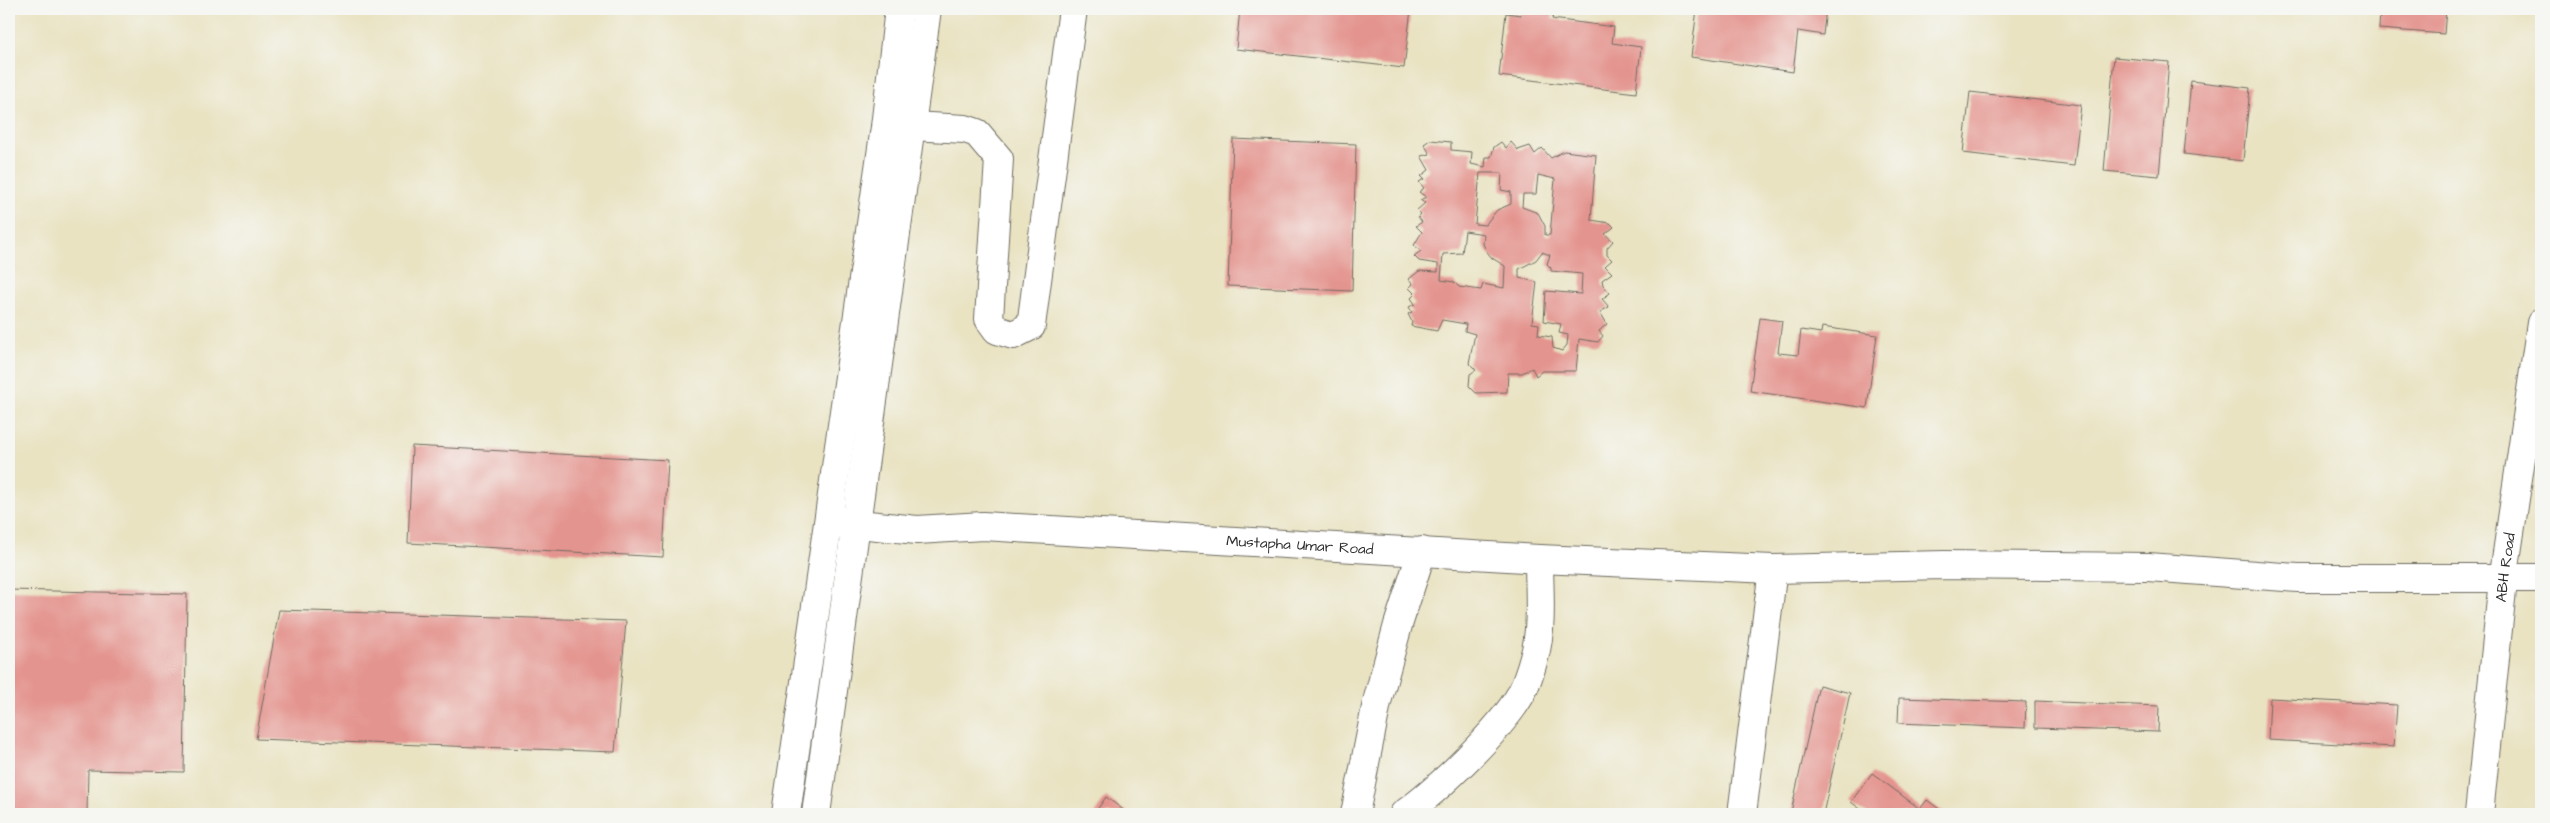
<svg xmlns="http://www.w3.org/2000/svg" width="2550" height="823" viewBox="0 0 2550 823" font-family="'Architects Daughter',sans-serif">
<rect width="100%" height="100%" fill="#f6f6f2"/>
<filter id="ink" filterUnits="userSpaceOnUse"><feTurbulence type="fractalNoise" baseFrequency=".02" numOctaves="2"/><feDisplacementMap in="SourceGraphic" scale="10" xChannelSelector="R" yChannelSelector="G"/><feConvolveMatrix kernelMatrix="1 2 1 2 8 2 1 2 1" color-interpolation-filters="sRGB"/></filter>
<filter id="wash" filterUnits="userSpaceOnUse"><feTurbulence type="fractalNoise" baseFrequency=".0096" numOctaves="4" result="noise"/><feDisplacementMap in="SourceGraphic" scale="20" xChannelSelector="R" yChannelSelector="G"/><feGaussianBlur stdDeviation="1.12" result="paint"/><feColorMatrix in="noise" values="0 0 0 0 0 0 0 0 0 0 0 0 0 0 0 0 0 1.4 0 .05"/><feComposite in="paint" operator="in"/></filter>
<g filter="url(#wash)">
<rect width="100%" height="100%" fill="#e9e3c2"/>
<g id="blocks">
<g fill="#e4948f" fill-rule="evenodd">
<polygon points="1240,9 1411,9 1404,68 1236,49"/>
<polygon points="1522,9 1554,9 1552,19 1614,27 1612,43 1641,47 1636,93 1499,76 1506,13 1521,15"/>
<polygon points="1697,9 1826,9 1823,35 1798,31 1793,72 1691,57"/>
<polygon points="2380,9 2446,9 2444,34 2379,29"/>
<polygon points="2114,57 2169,62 2159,176 2104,171"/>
<polygon points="2191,81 2250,88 2243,161 2184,154"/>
<polygon points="1970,92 2081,105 2074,166 1963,153"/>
<polygon points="1233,139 1356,144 1352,291 1228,286"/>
<path d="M 1430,140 L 1451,142 L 1451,150 L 1472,152 L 1471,164 L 1485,167 L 1486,157 L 1491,157 L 1494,147 L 1501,142 L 1506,148 L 1511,142 L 1518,150 L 1530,146 L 1535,154 L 1542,148 L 1551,158 L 1564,151 L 1596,155 L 1591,220 L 1610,223 L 1614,227 L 1605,234 L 1613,241 L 1607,248 L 1607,255 L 1612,260 L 1605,266 L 1612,273 L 1602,280 L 1603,285 L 1610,293 L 1602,299 L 1609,307 L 1600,312 L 1607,324 L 1599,331 L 1603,336 L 1598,342 L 1579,339 L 1576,371 L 1542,371 L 1536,376 L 1532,368 L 1522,373 L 1508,373 L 1507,392 L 1476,393 L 1469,386 L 1470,374 L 1476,370 L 1469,363 L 1475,334 L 1465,331 L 1466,324 L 1442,320 L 1437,331 L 1411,326 L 1412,322 L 1408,314 L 1412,312 L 1409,307 L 1415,304 L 1411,298 L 1415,294 L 1409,288 L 1413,284 L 1409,279 L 1419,271 L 1438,272 L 1438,264 L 1419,261 L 1414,256 L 1421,251 L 1414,245 L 1422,232 L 1416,226 L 1422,222 L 1418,217 L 1421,214 L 1417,210 L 1425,203 L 1420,200 L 1426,197 L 1419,192 L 1424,188 L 1419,182 L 1424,179 L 1421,176 L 1429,170 L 1421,156 L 1430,154 L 1424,144 ZM 1480,173 L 1502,173 L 1501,190 L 1511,192 L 1511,204 L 1497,210 L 1485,225 L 1475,224 ZM 1538,175 L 1555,179 L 1550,235 L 1545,235 L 1545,226 L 1538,213 L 1522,207 L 1523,194 L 1536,194 ZM 1465,231 L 1484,234 L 1483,244 L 1487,252 L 1492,258 L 1505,266 L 1504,288 L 1483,284 L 1481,290 L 1459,287 L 1454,282 L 1441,280 L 1443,254 L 1462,253 ZM 1542,252 L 1550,255 L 1547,264 L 1551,268 L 1551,271 L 1582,274 L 1581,294 L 1546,291 L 1544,321 L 1561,324 L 1559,333 L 1568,335 L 1567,345 L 1562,351 L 1553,348 L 1552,337 L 1538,335 L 1539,324 L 1532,323 L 1537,282 L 1519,278 L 1519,269 L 1536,260 Z"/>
<polygon points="1760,318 1782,321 1778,353 1798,355 1801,330 1821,333 1822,327 1877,335 1867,408 1750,391"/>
<polygon points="412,446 668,460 663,557 408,543"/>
<polygon points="9,590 187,594 184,772 88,770 87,814 9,814"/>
<polygon points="279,610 626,621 615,752 256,739"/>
<polygon points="1819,685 1850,693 1823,814 1803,814 1791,812"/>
<polygon points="1899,698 2026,702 2025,728 1898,723"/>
<polygon points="2270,698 2397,705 2394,747 2268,740"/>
<polygon points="2035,701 2159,706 2158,732 2035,728"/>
<polygon points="1872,773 1920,809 1927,800 1946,814 1867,814 1851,802"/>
<polygon points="1106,797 1129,814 1094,814"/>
</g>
</g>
</g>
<g filter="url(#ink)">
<use href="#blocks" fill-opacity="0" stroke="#6e6b60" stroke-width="1"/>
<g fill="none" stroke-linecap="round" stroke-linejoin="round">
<g stroke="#6e6b60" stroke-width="30">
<g id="minor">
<polyline points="912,126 965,129 977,133 999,159 989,319 997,330 1013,335 1031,326 1073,9"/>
<path id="s1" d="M 829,521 L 917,530 L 983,526 L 1539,559 L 1773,569 L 1944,565 L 2148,567 L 2298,578 L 2541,578"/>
<polyline points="786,814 885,127 899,9"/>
<polyline points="816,814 927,9"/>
<polyline points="1355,814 1377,702 1398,625 1422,551"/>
<path d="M 1404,814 C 1438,790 1500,730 1521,694 C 1526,684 1531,669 1534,658 C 1543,627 1539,591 1539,559"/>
<polyline points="1742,814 1773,569"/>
<path id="s2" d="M 2479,814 L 2503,580 L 2541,323"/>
</g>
</g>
<use href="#minor" stroke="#fff" stroke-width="28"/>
</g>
</g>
<g text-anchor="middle" stroke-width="4" stroke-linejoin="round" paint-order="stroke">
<g font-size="15" fill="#2b2b2b" stroke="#f6f6f2">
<text dy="5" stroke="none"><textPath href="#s1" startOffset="472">Mustapha Umar Road</textPath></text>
<text dy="5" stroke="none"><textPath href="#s2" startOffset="248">ABH Road</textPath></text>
</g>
</g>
<rect width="2550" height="823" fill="none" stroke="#f6f6f2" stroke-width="30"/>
</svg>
